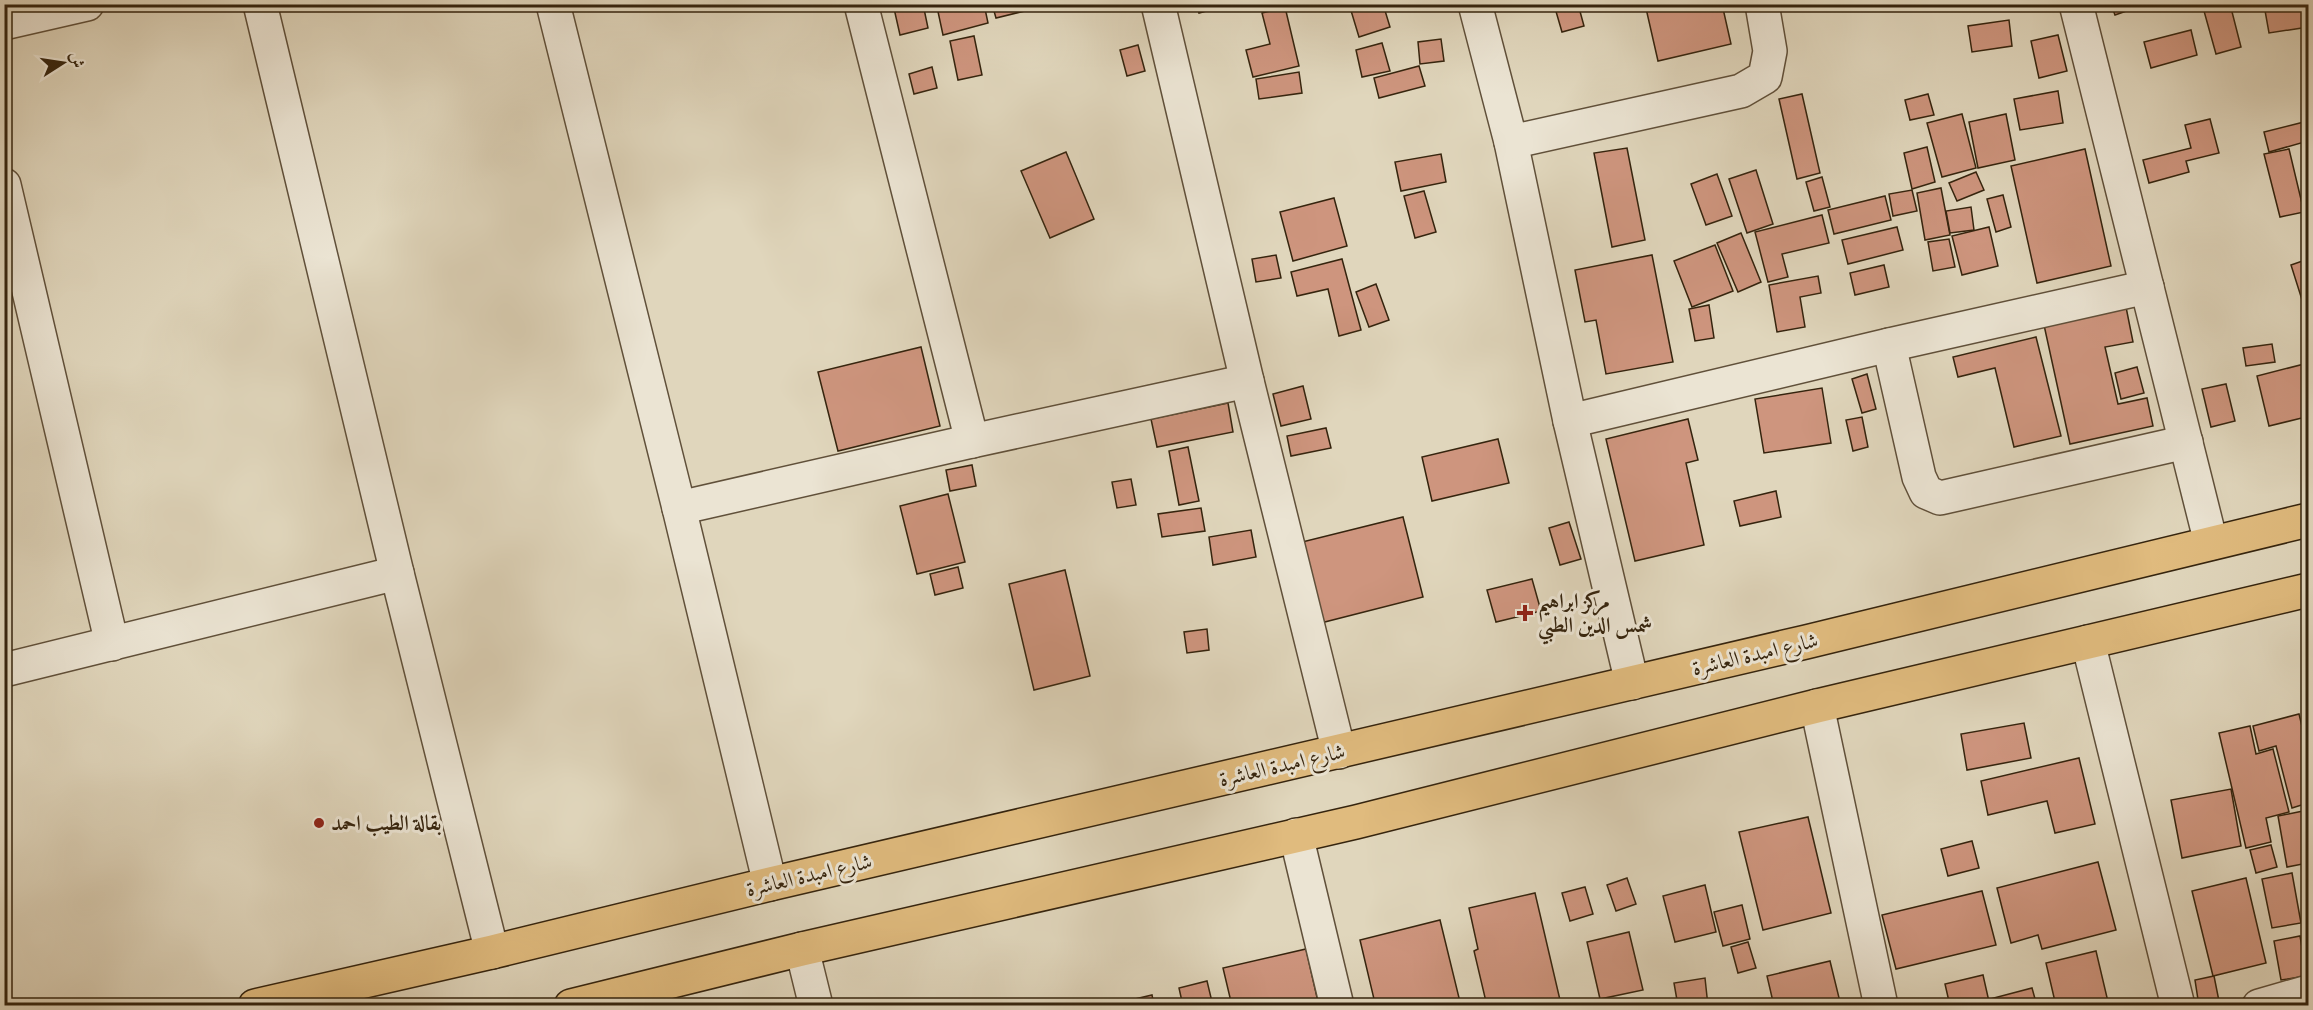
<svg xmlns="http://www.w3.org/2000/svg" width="2313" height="1010" viewBox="0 0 2313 1010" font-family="'IM FELL English',Amiri,serif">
<rect width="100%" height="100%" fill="#e0d6bc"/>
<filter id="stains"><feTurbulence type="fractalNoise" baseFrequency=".00333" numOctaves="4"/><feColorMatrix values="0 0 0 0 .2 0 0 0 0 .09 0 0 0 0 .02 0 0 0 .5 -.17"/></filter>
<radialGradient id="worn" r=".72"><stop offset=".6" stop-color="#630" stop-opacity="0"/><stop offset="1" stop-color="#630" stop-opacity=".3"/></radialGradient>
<g fill="#ce957e" stroke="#35240e" stroke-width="1.5">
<polygon points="893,4 923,4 928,28 900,35"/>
<polygon points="948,4 984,4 988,23 943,35 937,7"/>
<polygon points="992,4 1036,4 1037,8 996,18"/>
<polygon points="1196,4 1232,4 1199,13"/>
<polygon points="1349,4 1383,4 1390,27 1359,37"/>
<polygon points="1566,4 1578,4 1584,26 1562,32 1555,8"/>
<polygon points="1645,4 1722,4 1731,44 1658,61"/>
<polygon points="2111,4 2134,4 2135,8 2115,15"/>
<polygon points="2230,4 2241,47 2216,54 2204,11"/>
<polygon points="2308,4 2308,27 2269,33 2264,5"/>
<polygon points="1285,7 1299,66 1253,77 1246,50 1270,44 1262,13"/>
<polygon points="2009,20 2012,46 1972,52 1968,26"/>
<polygon points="2191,30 2197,55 2151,68 2144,42"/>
<polygon points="2058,35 2067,71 2039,78 2031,41"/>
<polygon points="974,36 982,75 958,80 950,41"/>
<polygon points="1441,39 1444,61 1420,64 1418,42"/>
<polygon points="1382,43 1390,71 1362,77 1356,50"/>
<polygon points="1138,45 1145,71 1127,76 1120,50"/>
<polygon points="1419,66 1425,86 1379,98 1374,78"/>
<polygon points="932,67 937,88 914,94 909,74"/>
<polygon points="1299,72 1302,93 1259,99 1256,79"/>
<polygon points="2058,91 2063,123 2020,130 2014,99"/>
<polygon points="1802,94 1820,173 1797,179 1779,99"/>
<polygon points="1928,94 1934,115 1910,120 1905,100"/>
<polygon points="1962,114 1976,168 1942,177 1927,123"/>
<polygon points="2006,114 2015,160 1978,168 1969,122"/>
<polygon points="2210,119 2219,153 2186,161 2189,172 2149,183 2143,160 2191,148 2185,125"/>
<polygon points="2304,122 2308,141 2269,152 2264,132"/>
<polygon points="1927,147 1935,182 1912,189 1904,153"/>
<polygon points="1627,148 1645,240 1612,247 1594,153"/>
<polygon points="2085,149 2111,266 2037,283 2011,166"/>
<polygon points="2289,149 2304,212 2280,217 2264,154"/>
<polygon points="1066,152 1094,219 1050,238 1021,171"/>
<polygon points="1441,154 1446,182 1401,191 1395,162"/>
<polygon points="1756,170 1773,224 1747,233 1729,179"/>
<polygon points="1976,172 1984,190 1957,201 1949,183"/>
<polygon points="1717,174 1732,216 1706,225 1691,184"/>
<polygon points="1822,177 1830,207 1814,211 1806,182"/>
<polygon points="1941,188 1950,235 1925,240 1917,193"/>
<polygon points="1912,190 1917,211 1893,216 1889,194"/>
<polygon points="1424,191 1436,232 1415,238 1404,196"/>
<polygon points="2003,195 2011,227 1996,232 1987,199"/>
<polygon points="1885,196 1891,220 1834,234 1828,210"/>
<polygon points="1334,198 1347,246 1293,261 1280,212"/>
<polygon points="1971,207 1974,230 1950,233 1946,211"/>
<polygon points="1822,215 1829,243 1782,254 1788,277 1768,282 1755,232"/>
<polygon points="1897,227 1903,250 1848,264 1842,240"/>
<polygon points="1989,227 1998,266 1962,275 1952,236"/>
<polygon points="1741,233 1761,282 1738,292 1717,243"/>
<polygon points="1949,239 1955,267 1933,271 1928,242"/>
<polygon points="1715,245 1733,291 1692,307 1674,261"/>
<polygon points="1276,255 1281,278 1256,282 1252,259"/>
<polygon points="1652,255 1673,362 1606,374 1596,320 1585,322 1575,270"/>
<polygon points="1342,259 1361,330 1339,336 1328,289 1297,296 1291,272"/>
<polygon points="2308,259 2308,301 2303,303 2291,265"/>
<polygon points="1884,265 1889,287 1855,295 1850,273"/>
<polygon points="1818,276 1821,293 1800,297 1805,327 1777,332 1769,285"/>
<polygon points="1376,284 1389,320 1369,327 1356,292"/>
<polygon points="1709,305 1714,338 1695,341 1689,309"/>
<polygon points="2126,307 2133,342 2105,347 2118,404 2147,398 2153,426 2070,444 2044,325"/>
<polygon points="2036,337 2061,436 2014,447 1995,368 1958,377 1953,357"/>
<polygon points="2272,344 2275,362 2246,366 2243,348"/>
<polygon points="921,347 940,426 838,451 818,372"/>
<polygon points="2308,363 2308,399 2302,401 2306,417 2269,426 2257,376"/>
<polygon points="2137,367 2144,393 2121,399 2115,373"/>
<polygon points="1867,374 1876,409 1862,413 1852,379"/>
<polygon points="2226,384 2235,421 2211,427 2202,389"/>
<polygon points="1303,386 1311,419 1281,426 1273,394"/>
<polygon points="1822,388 1831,443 1764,453 1755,399"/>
<polygon points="1228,403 1233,432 1157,447 1151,419"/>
<polygon points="1862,417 1868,447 1853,451 1846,420"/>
<polygon points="1688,419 1698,460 1686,463 1704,545 1635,561 1606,439"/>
<polygon points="1326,428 1331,448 1291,456 1287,436"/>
<polygon points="1498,439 1509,483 1432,501 1422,457"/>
<polygon points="1188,447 1199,501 1179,505 1169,451"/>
<polygon points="972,465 976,486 950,491 946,470"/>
<polygon points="1131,479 1136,505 1117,508 1112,482"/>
<polygon points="1776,491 1781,517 1740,526 1734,501"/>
<polygon points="948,494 965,562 917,574 900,506"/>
<polygon points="1201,508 1205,531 1162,537 1158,514"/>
<polygon points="1403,517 1423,597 1305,627 1286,546"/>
<polygon points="1569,522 1581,559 1560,565 1549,528"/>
<polygon points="1251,530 1256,557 1213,565 1209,537"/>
<polygon points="958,567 963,588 935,595 930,574"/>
<polygon points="1065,570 1090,676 1034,690 1009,584"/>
<polygon points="1532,579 1541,611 1496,622 1487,590"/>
<polygon points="1207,629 1209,650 1187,653 1184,632"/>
<polygon points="2299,714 2308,751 2308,803 2292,808 2276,746 2259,751 2253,726"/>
<polygon points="2024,723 2031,758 1967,770 1961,734"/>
<polygon points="2250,726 2256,754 2273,749 2289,812 2266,818 2271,842 2246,848 2219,733"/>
<polygon points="2079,758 2095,824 2055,833 2047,801 1988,815 1981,781"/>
<polygon points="2231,789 2241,846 2182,858 2171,800"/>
<polygon points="2308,810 2308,863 2287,867 2278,816"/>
<polygon points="1808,817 1831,913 1763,930 1739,832"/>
<polygon points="1972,841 1979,868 1948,876 1941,849"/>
<polygon points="2271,845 2277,867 2256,873 2250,850"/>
<polygon points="2098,862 2116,930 2042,949 2038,935 2011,943 1997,888"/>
<polygon points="2292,873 2301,923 2272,928 2262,879"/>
<polygon points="1627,878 1636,904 1616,911 1607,885"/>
<polygon points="2246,878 2266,963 2213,976 2192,891"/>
<polygon points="1705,885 1716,932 1675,942 1663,896"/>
<polygon points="1585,887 1593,914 1570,921 1562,893"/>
<polygon points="1982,891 1996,945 1896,969 1882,915"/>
<polygon points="1535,893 1560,1000 1534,1006 1487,1006 1474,951 1478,949 1469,908"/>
<polygon points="1742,905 1750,939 1723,946 1714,912"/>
<polygon points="1440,920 1461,1006 1368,1006 1367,1000 1374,999 1360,940"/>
<polygon points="1629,932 1643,990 1600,999 1587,942"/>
<polygon points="2300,936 2307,976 2281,980 2274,941"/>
<polygon points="1748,942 1756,968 1738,973 1731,947"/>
<polygon points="1306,949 1319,1006 1232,1006 1223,968"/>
<polygon points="2096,951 2109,1006 2056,1006 2046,963"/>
<polygon points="1830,961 1841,1006 1804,1006 1804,1003 1791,1006 1774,1006 1767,976"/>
<polygon points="1983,975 1990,1006 1950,1006 1945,984"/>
<polygon points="2214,976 2220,1006 2199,1006 2195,980"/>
<polygon points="1705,978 1708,1006 1678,1006 1674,983"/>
<polygon points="1207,981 1213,1006 1183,1006 1179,988"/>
<polygon points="2032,988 2037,1006 1992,1006 1990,999"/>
<polygon points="1152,995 1154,1006 1123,1006 1122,1002"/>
</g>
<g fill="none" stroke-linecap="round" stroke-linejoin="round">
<g stroke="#60503a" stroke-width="36">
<g id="minor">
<polyline points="260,4 397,573 492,952"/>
<polyline points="553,4 679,508 770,884"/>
<polyline points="861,4 972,441"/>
<polyline points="1158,4 1247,381 1339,752"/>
<polyline points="1475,4 1511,142 1570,421 1632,683"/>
<polyline points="2076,4 2211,543"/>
<polyline points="4,23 87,4"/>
<polyline points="1511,142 1741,91 1765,77 1770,51 1762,4"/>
<polyline points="4,185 112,644"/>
<polyline points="1889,345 1919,477 1926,492 1940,498 2186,442"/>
<polyline points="1570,421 1889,345 2147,287"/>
<polyline points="679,508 972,441 1247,381"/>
<polyline points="2088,642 2178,1006"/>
<polyline points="4,670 397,573"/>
<polyline points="1817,706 1881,1006"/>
<polyline points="1296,835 1337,1006"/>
<polyline points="802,949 816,1006"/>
<polyline points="2259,1006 2308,992"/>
</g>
</g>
<g stroke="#35240e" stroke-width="36">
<g id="major">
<polyline points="255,1006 492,952 770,884 1806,642 2308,520"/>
<polyline points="571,1006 802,949 1356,822 1817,706 2308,590"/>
</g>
</g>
<use href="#minor" stroke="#ebe4d3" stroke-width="33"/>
<use href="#major" stroke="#e0bb7e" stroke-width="33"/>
</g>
<g fill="#8f2418" stroke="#ebe4d3" stroke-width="2">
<path d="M1522 604h6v6h6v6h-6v6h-6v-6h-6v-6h6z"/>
<circle cx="319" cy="823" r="6"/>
</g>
<g text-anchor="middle" stroke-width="6" stroke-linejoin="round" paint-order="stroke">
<g font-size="21" font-weight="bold" fill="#35240e" stroke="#ebe4d3" text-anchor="start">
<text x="1538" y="608">مركز ابراهيم<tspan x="1538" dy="24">شمس الدين الطبي</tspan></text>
<text x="331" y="830">بقالة الطيب احمد</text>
</g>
<g font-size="21" fill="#35240e" stroke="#ebe4d3">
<text transform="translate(1755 654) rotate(-13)" y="7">شارع امبدة العاشرة</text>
<text transform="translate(1282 765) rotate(-13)" y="7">شارع امبدة العاشرة</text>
<text transform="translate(809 875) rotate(-13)" y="7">شارع امبدة العاشرة</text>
</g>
</g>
<rect width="2313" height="1010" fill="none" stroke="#e0d6bc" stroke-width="24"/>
<rect x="6" y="6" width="2301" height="998" fill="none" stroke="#35240e" stroke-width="3"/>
<rect x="12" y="12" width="2289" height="986" fill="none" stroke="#35240e" stroke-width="1.5"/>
<g transform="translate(63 63) rotate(78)" stroke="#ebe4d3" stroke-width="4.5" paint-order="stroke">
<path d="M0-4.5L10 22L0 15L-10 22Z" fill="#35240e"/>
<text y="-9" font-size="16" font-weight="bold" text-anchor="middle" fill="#35240e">ش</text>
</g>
<rect width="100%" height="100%" filter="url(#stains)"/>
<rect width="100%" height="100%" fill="url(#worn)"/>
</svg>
